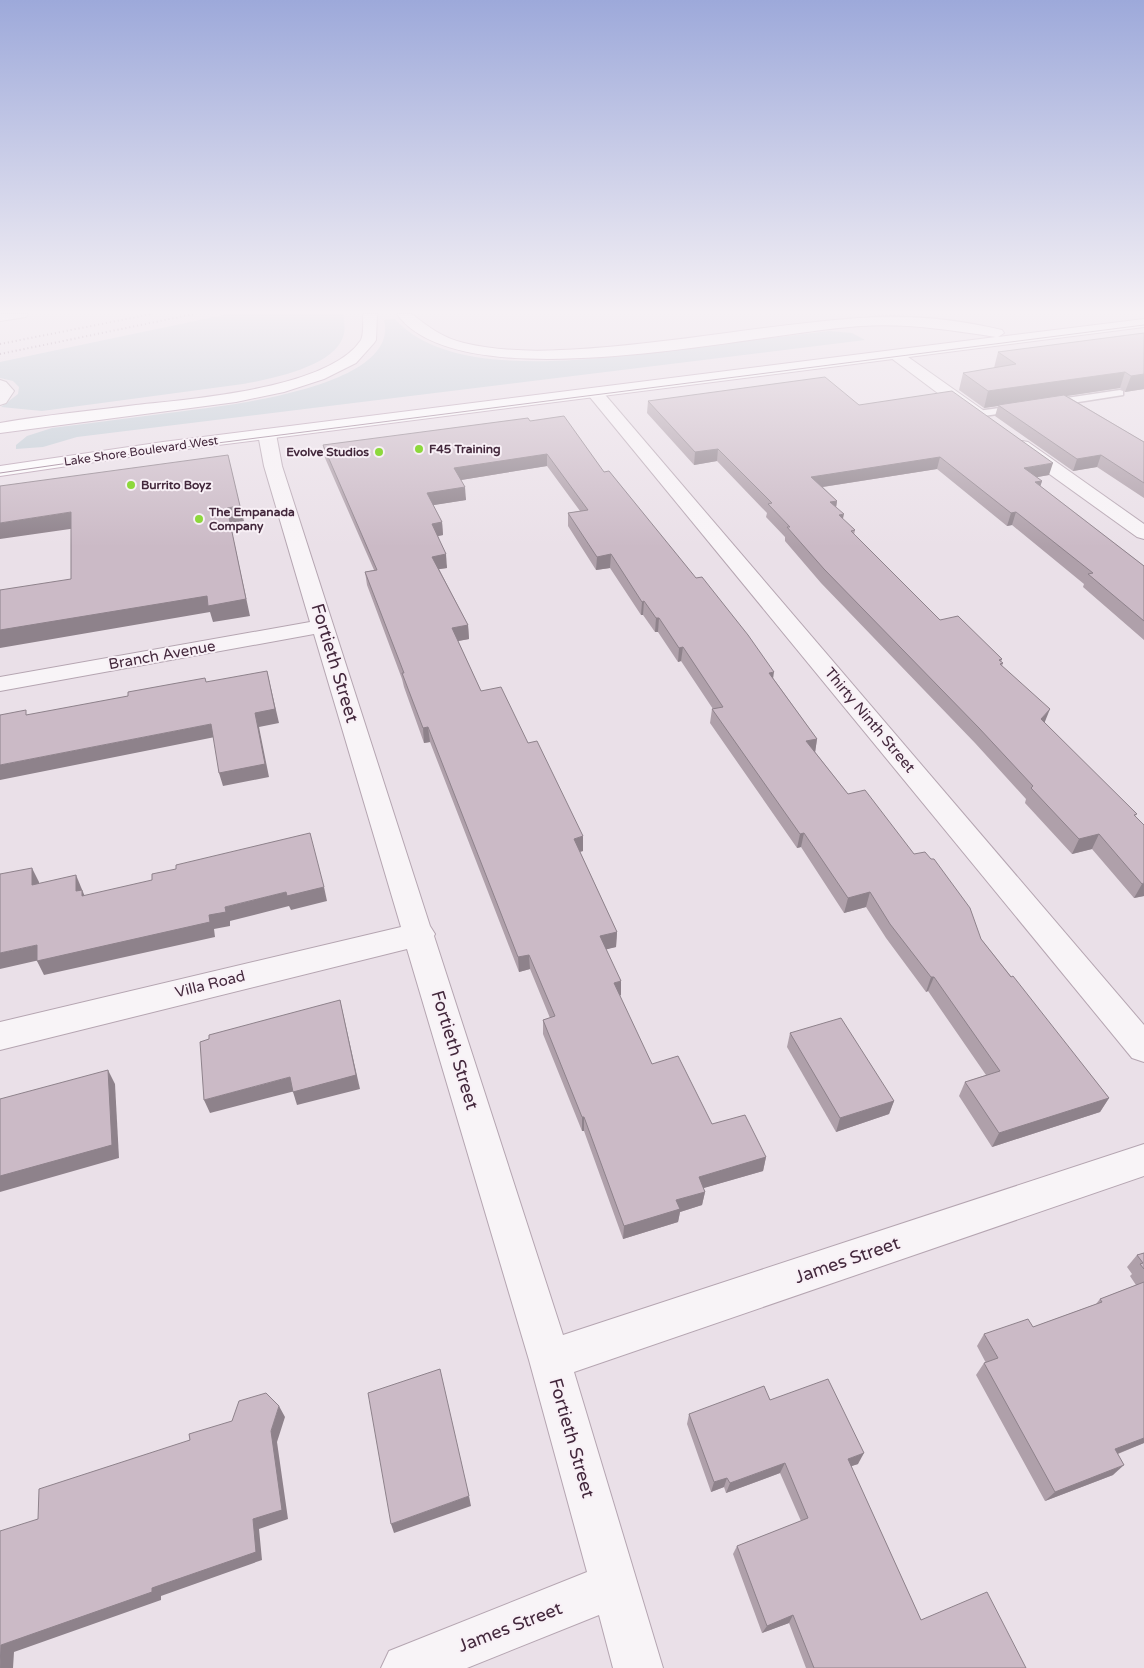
<svg xmlns="http://www.w3.org/2000/svg" width="1144" height="1668" viewBox="0 0 1144 1668" font-family="'Varela Round',sans-serif">
<rect width="100%" height="100%" fill="#eae0e8"/>
<g fill="#c1cdd5">
<path d="M 228,314 L 343,314 C 344,321 346,330 343,337 C 333,367 270,379 243,384 L 42,411 L 1,407 L 18,394 L 19,387 L 13,381 L 0,378 L 0,362 Z"/>
<path d="M 395,319 C 452,384 609,357 685,348 C 733,342 781,337 829,331 L 852,333 L 865,340 L 77,437 L 43,447 L 16,449 L 16,445 L 27,436 L 52,428 C 89,423 125,419 161,414 C 206,408 402,391 384,320 Z"/>
</g>
<g fill="none" stroke-linecap="round" stroke-linejoin="round">
<g stroke="#b5a5b1" stroke-width="3">
<g id="service">
<polygon points="1120,390 1123,391 1123,395 1053,406 1049,403 1053,400"/>
<polygon points="1015,406 1019,409 1018,411 977,417 972,414 977,411"/>
</g>
</g>
<g stroke="#b5a5b1" stroke-width="2">
<g id="minor">
<polygon points="0,314 28,314 26,317 0,321"/>
<polygon points="896,350 901,352 983,410 985,414 983,418 971,418 891,358 888,355 891,352"/>
<polygon points="0,380 6,382 14,391 6,403 0,405"/>
<polygon points="595,388 601,390 1144,1025 1144,1062 1132,1058 589,396 587,393"/>
<polygon points="267,429 273,430 276,434 282,466 430,926 435,934 434,936 563,1335 1144,1144 1144,1176 574,1372 663,1668 613,1668 599,1615 467,1668 381,1668 389,1651 587,1572 529,1360 407,949 0,1050 0,1022 401,927 314,634 0,691 0,677 310,622 264,466 258,434 261,430"/>
<polygon points="1022,441 1028,442 1144,524 1144,539 1137,537 1016,450 1013,446 1016,442"/>
</g>
</g>
<g stroke="#b79fb1" stroke-width="2">
<g id="primary">
<path d="M 363,314 L 377,314 L 376,340 L 374,343 L 356,363 L 324,379 L 284,392 L 236,402 L 0,433 L 0,423 C 45,415 90,411 136,405 C 190,399 329,389 361,340 C 364,334 363,321 363,314 Z"/>
<path d="M 397,314 L 412,314 C 428,327 443,338 464,343 C 510,354 560,351 607,347 C 691,340 775,324 859,318 C 906,314 957,319 1002,330 L 1004,333 L 998,337 L 1144,319 L 1144,327 L 163,452 L 0,476 L 0,466 L 163,442 L 996,337 C 951,330 906,323 861,326 C 761,332 461,404 397,314 Z"/>
</g>
</g>
<use href="#service" fill="#f8f4f7" fill-rule="evenodd"/>
<use href="#minor" fill="#f8f4f7" fill-rule="evenodd"/>
<use href="#primary" fill="#fff" fill-rule="evenodd"/>
<polyline stroke="#95798e" stroke-width="1" points="0,473 131,454 1144,325"/>
<g stroke="#95798e" stroke-width="2" stroke-dasharray="1 3" stroke-linecap="butt">
<polyline points="0,344 152,314"/>
<polyline points="0,354 194,314"/>
</g>
</g>
<g fill="#afa0aa">
<polygon points="1144,333 1144,389 1125,392 1120,388 1067,396 1144,442 1144,498 1097,467 1073,471 995,416 998,406 984,408 959,390 963,373 994,368 998,352"/>
<polygon points="648,401 859,405 1049,475 1037,477 1042,481 1040,486 1144,566 1144,640 1083,587 1084,584 1012,525 1007,526 937,469 823,487 837,501 836,507 843,519 855,530 854,535 940,620 1002,659 1001,662 1003,663 1002,666 1045,723 1136,816 1144,896 1134,898 1092,849 1072,854 1025,803 1026,799 975,743 821,583 785,541 785,537 766,517 767,513 717,461 694,465 647,413"/>
<polygon points="530,421 604,472 773,678 817,739 815,752 848,794 981,939 1109,1098 1100,1112 992,1147 959,1096 965,1082 986,1075 928,991 926,992 886,938 866,907 844,913 801,847 797,848 710,723 712,709 713,709 681,661 678,662 658,632 655,632 643,615 641,615 610,568 596,570 568,526 568,513 580,511 547,466 461,480 466,500 433,505 442,522 443,535 438,536 447,568 439,569 468,625 469,639 458,641 481,691 528,743 583,851 580,852 617,932 616,947 606,949 621,995 619,996 652,1064 712,1124 766,1157 763,1171 703,1188 705,1192 702,1205 680,1212 678,1222 623,1239 584,1131 582,1131 543,1034 543,1020 550,1018 530,969 519,972 430,742 424,743 404,687 402,679 367,585 365,572 374,570 325,458 323,445"/>
<polygon points="790,1033 894,1101 889,1114 836,1132 787,1047"/>
<polygon points="1144,1253 1144,1443 1118,1454 1113,1475 1045,1501 976,1375 984,1363 986,1363 977,1346 984,1334 1033,1327 1096,1304 1100,1299 1136,1285 1130,1276 1132,1274 1127,1267 1137,1255"/>
<polygon points="770,1400 858,1464 851,1466 921,1620 1026,1668 806,1668 789,1623 762,1633 733,1554 737,1546 801,1521 780,1473 726,1493 724,1487 711,1492 687,1424 689,1414"/>
</g>
<g fill="#8e828b">
<polygon points="1125,372 1120,388 1000,406 998,405 998,406 984,408 988,391"/>
<polygon points="1144,374 1144,389 1125,392 1131,376"/>
<polygon points="718,449 717,461 694,465 695,452"/>
<polygon points="547,454 547,466 455,481 454,468"/>
<polygon points="1101,455 1097,467 1073,471 1077,459"/>
<polygon points="940,457 937,469 809,489 811,477"/>
<polygon points="1053,463 1049,475 1021,480 1024,468"/>
<polygon points="1042,481 1038,494 1035,482"/>
<polygon points="465,487 466,500 428,506 427,493"/>
<polygon points="837,501 835,514 830,502"/>
<polygon points="240,506 244,521 230,523 250,616 213,622 210,612 0,648 0,630 227,508"/>
<polygon points="71,512 77,528 0,539 0,523"/>
<polygon points="1016,512 1012,525 1007,526 1011,513"/>
<polygon points="844,514 841,527 839,515"/>
<polygon points="442,522 443,535 433,537 432,524"/>
<polygon points="446,554 447,568 433,570 432,557"/>
<polygon points="611,554 610,568 596,570 597,557"/>
<polygon points="644,601 643,615 641,615 642,602"/>
<polygon points="656,618 659,618 658,632 655,632"/>
<polygon points="468,625 469,639 453,642 452,628"/>
<polygon points="683,647 681,661 678,662 679,648"/>
<polygon points="267,671 279,723 259,727 269,777 223,786 219,773 255,713"/>
<polygon points="774,672 772,686 769,673"/>
<polygon points="1050,709 1044,724 1041,719"/>
<polygon points="211,724 215,737 0,780 0,765"/>
<polygon points="428,727 430,742 424,743 423,728"/>
<polygon points="817,739 815,753 806,741"/>
<polygon points="804,833 801,847 797,848 800,834"/>
<polygon points="1099,834 1092,849 1072,854 1079,839"/>
<polygon points="583,836 583,851 574,853 574,839"/>
<polygon points="32,868 39,882 39,899 32,885"/>
<polygon points="76,875 88,904 76,891"/>
<polygon points="1144,883 1144,896 1134,898 1142,884"/>
<polygon points="324,887 327,901 291,910 289,906 230,921 230,926 214,929 215,937 44,975 37,961 209,915 225,907 286,892"/>
<polygon points="870,892 866,907 844,913 848,898"/>
<polygon points="617,932 616,947 600,951 600,936"/>
<polygon points="37,945 44,959 0,969 0,953"/>
<polygon points="529,955 530,969 519,972 518,957"/>
<polygon points="931,977 934,977 928,991 926,992"/>
<polygon points="621,981 621,995 613,998 614,983"/>
<polygon points="340,1000 360,1089 297,1105 293,1092"/>
<polygon points="108,1070 115,1084 119,1158 0,1192 0,1176"/>
<polygon points="290,1077 295,1091 210,1113 204,1100"/>
<polygon points="1109,1098 1100,1112 992,1147 999,1133"/>
<polygon points="894,1101 889,1114 836,1132 840,1118"/>
<rect x="582" y="1117" width="2" height="14"/>
<polygon points="766,1157 763,1171 697,1190 699,1177"/>
<polygon points="705,1192 702,1205 680,1212 678,1222 623,1239 624,1226 676,1200"/>
<polygon points="279,1406 285,1417 277,1442 288,1519 259,1529 262,1560 161,1596 161,1600 14,1652 13,1668 0,1668 1,1645 152,1588 253,1519 271,1431"/>
<polygon points="1144,1438 1144,1443 1104,1459 1115,1449"/>
<polygon points="864,1453 858,1464 843,1469 848,1459"/>
<polygon points="785,1463 780,1473 726,1493 730,1483"/>
<polygon points="1124,1465 1113,1475 1045,1501 1055,1492"/>
<polygon points="727,1478 724,1487 711,1492 714,1482"/>
<polygon points="469,1496 471,1506 394,1533 391,1524"/>
<polygon points="793,1615 789,1623 762,1633 767,1626"/>
</g>
<g fill="#cbbac6" stroke="#8e828b">
<polygon points="1144,333 1144,374 1131,376 1125,372 988,391 963,373 1016,364 998,352"/>
<polygon points="825,377 859,405 952,391 1053,463 1024,468 1042,481 1035,482 1144,566 1144,621 1088,574 1093,573 1016,512 1011,513 940,457 811,477 837,501 830,502 844,514 839,515 855,530 851,531 940,620 958,616 1002,659 999,660 1003,663 1000,664 1050,709 1041,719 1137,814 1134,815 1144,825 1144,883 1142,884 1099,834 1079,839 1031,788 1033,786 979,728 824,569 787,527 790,527 768,504 772,503 718,449 695,452 648,401"/>
<polygon points="1064,395 1144,442 1144,483 1101,455 1077,459 998,405"/>
<polygon points="564,416 604,472 609,471 696,578 702,577 748,635 774,672 769,673 817,739 806,741 848,794 865,790 914,854 925,852 931,859 934,859 970,908 981,939 1011,977 1013,976 1109,1098 999,1133 965,1082 1000,1071 934,977 931,977 890,924 870,892 848,898 804,833 800,834 712,709 723,707 683,647 679,648 659,618 656,618 644,601 642,602 611,554 597,557 568,513 588,510 547,454 454,468 465,487 427,493 442,522 432,524 446,554 432,557 468,625 452,628 481,691 501,687 528,743 537,741 583,836 574,839 617,932 600,936 621,981 614,983 652,1064 678,1056 712,1124 745,1115 766,1157 699,1177 705,1192 676,1200 680,1209 624,1226 584,1117 582,1117 543,1020 555,1016 529,955 518,957 428,727 423,728 402,673 404,673 365,572 377,570 323,445 528,418 530,421"/>
<polygon points="228,455 240,506 227,508 246,599 208,606 207,596 0,630 0,590 71,579 71,512 0,523 0,486"/>
<polygon points="267,671 275,709 255,713 265,764 219,773 211,724 0,765 0,715 26,710 26,715 128,696 128,692 205,678 206,682"/>
<polygon points="310,833 324,887 287,896 286,892 225,907 226,912 209,915 210,922 37,961 37,945 0,953 0,874 32,868 32,885 76,875 76,891 82,890 82,896 152,880 152,874 176,869 176,865"/>
<polygon points="340,1000 356,1075 293,1092 290,1077 204,1100 200,1042 209,1039 209,1035"/>
<polygon points="841,1018 894,1101 840,1118 790,1033"/>
<polygon points="108,1070 112,1145 0,1176 0,1099"/>
<polygon points="1144,1253 1144,1269 1140,1264 1143,1263 1137,1255"/>
<polygon points="1144,1282 1144,1438 1115,1449 1124,1465 1055,1492 984,1363 998,1358 984,1334 1028,1319 1033,1327 1102,1302 1100,1299"/>
<polygon points="440,1369 469,1496 391,1524 368,1393"/>
<polygon points="828,1379 864,1453 848,1459 921,1620 987,1592 1026,1668 814,1668 793,1615 767,1626 737,1546 808,1518 785,1463 730,1483 727,1478 714,1482 689,1414 764,1386 770,1400"/>
<polygon points="266,1393 279,1406 271,1431 282,1510 253,1519 256,1552 152,1588 152,1592 1,1645 0,1667 0,1531 38,1519 39,1489 190,1440 189,1434 232,1421 239,1401"/>
</g>
<linearGradient id="sky" x2="0" y2="1"><stop stop-color="#9da9da"/><stop offset="0.57" stop-color="#f6f1f5"/><stop offset="1" stop-color="#f6f1f5" stop-opacity="0"/></linearGradient>
<rect width="1144" height="547" fill="url(#sky)"/>
<g fill="#8dd83c" stroke="#f8f0f6" stroke-width="2">
<circle cx="419" cy="449" r="5"/>
<circle cx="379" cy="452" r="5"/>
<circle cx="131" cy="485" r="5"/>
<circle cx="199" cy="519" r="5"/>
</g>
<g text-anchor="middle" stroke-width="4" stroke-linejoin="round" paint-order="stroke">
<g font-size="12" font-weight="bold" fill="#43283c" stroke="#f8f0f6" text-anchor="start">
<text x="429" y="453">F45 Training</text>
<text x="369" y="456" text-anchor="end">Evolve Studios</text>
<text x="141" y="489">Burrito Boyz</text>
<text x="209" y="516">The Empanada<tspan x="209" dy="14">Company</tspan></text>
</g>
<g font-size="12" fill="#43283c" stroke="#f8f0f6">
<text transform="translate(141 451) rotate(-8)" y="4">Lake Shore Boulevard West</text>
</g>
<g font-size="15" fill="#43283c" stroke="#f8f0f6">
<text transform="translate(162 655) rotate(-10)" y="5">Branch Avenue</text>
<text transform="translate(870 720) rotate(50)" y="5">Thirty Ninth Street</text>
<text transform="translate(210 984) rotate(-14)" y="5">Villa Road</text>
</g>
<g font-size="18" fill="#43283c" stroke="#f8f0f6">
<text transform="translate(335 663) rotate(73)" y="6">Fortieth Street</text>
<text transform="translate(455 1050) rotate(73)" y="6">Fortieth Street</text>
<text transform="translate(847 1260) rotate(-19)" y="6">James Street</text>
<text transform="translate(572 1438) rotate(74)" y="6">Fortieth Street</text>
<text transform="translate(510 1627) rotate(-21)" y="6">James Street</text>
</g>
</g>
</svg>
